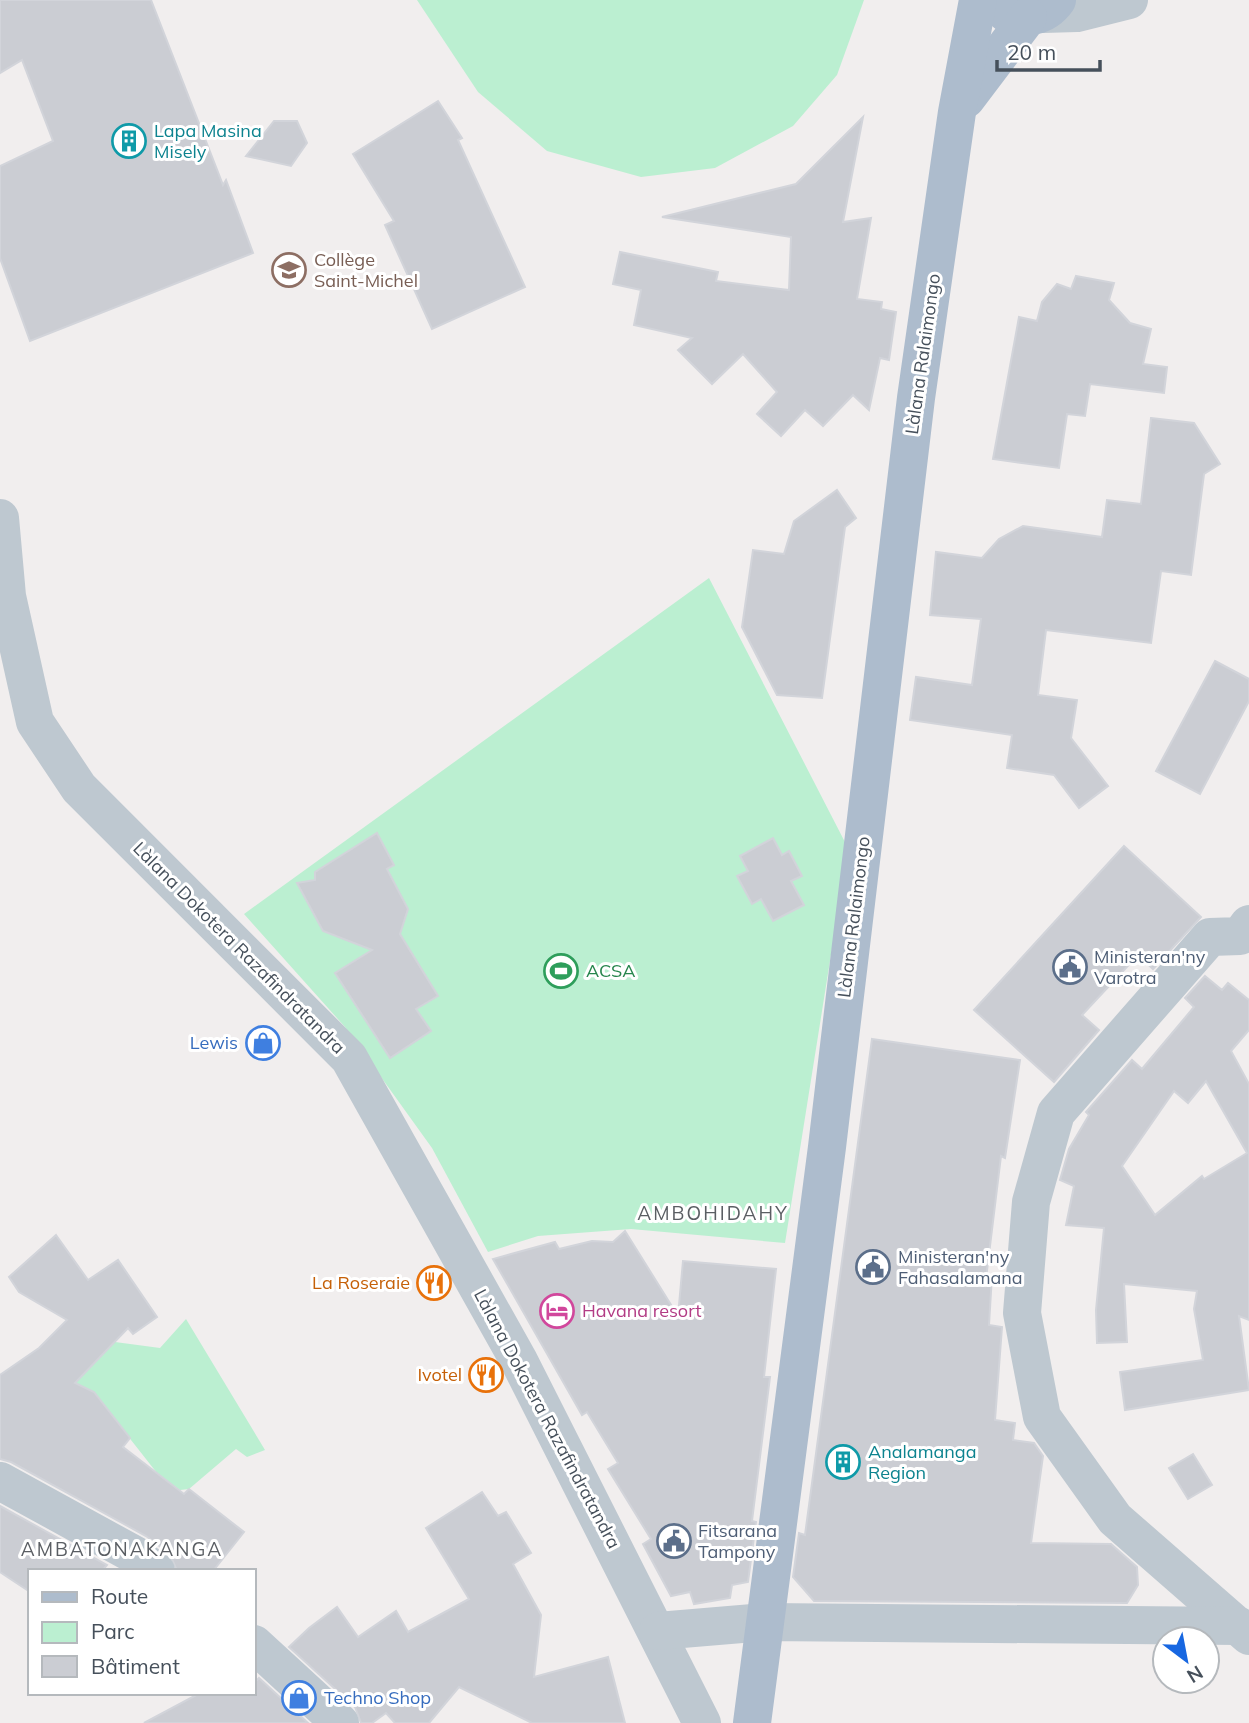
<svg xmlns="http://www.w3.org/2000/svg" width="1249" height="1723" viewBox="0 0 1249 1723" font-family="Mulish,sans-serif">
<rect width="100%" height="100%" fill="#f1eeee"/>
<g fill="#bbefd1">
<polygon points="417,0 864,0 837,75 793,126 715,168 641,177 547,151 478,92"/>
<polygon points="709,578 848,848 785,1243 631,1229 538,1236 488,1252 432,1148 345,1027 244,914"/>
<polygon points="186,1319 265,1450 247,1457 236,1449 189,1489 180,1490 157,1473 94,1393 75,1383 115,1342 160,1348"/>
</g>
<g fill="#cbcdd3" stroke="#d2d4da" stroke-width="2" fill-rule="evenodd">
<polygon points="0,0 151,0 223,185 226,180 253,253 30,341 0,258 0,166 53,141 22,60 0,73"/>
<polygon points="438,101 462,138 458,140 525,287 432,329 385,225 394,221 353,154"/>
<polygon points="863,117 843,222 871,218 857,299 882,302 881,309 896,312 889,360 880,358 869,410 853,395 823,426 805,410 781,436 757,414 777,392 743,354 712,384 678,350 692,338 634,325 641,290 613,284 620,252 718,272 716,281 789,290 791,237 662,217 796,184"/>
<polygon points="274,121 297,121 307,143 291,166 246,156"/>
<polygon points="1076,276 1114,283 1109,300 1130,323 1151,329 1143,364 1167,367 1164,393 1090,384 1085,416 1067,414 1059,468 993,459 1019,317 1037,321 1042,302 1057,284 1071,289"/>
<polygon points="1151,418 1194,423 1220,464 1204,474 1191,575 1161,571 1151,643 1046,630 1038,695 1077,700 1071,738 1108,786 1079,808 1054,775 1007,768 1012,735 910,720 916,677 972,685 981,619 930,615 936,552 982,558 999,539 1023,526 1102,537 1107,500 1141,504"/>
<polygon points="837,490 856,518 845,527 822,698 777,695 742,627 753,550 784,554 794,521"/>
<polygon points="1215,661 1249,679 1249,701 1200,794 1156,771"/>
<polygon points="377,833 394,865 387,869 408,909 400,934 438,996 416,1009 431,1031 390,1058 335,973 372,950 323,931 297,883 315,880 315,872"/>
<polygon points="773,838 782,855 789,851 802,876 791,881 804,905 773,921 761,899 752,904 737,876 748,871 740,856"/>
<polygon points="1124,846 1201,917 1153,969 1138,955 1082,1015 1099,1030 1054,1082 974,1010"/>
<path d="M 1205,976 L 1222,990 L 1228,983 L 1249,1000 L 1249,1030 L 1231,1051 L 1249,1084 L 1249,1320 L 1239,1316 L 1249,1390 L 1125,1410 L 1120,1372 L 1203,1360 L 1194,1309 L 1197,1291 L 1124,1284 L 1127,1342 L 1097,1343 L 1096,1310 L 1104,1228 L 1066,1225 L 1074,1186 L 1060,1180 L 1069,1149 L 1089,1115 L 1086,1112 L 1132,1060 L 1142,1069 L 1194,1007 L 1185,998 ZM 1206,1081 L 1247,1153 L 1204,1179 L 1202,1176 L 1155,1215 L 1122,1166 L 1174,1091 L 1188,1103 Z"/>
<polygon points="872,1039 1020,1060 1005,1158 1001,1156 985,1287 992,1275 989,1325 1002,1327 995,1420 1015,1423 1013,1440 1034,1443 1043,1456 1031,1543 1111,1544 1137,1567 1138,1585 1127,1603 814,1601 793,1577 799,1533 805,1535"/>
<polygon points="625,1231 678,1316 683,1261 776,1269 764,1377 770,1377 752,1521 756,1522 748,1582 732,1585 730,1598 694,1604 690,1592 671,1596 643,1544 651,1539 608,1469 618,1463 587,1412 582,1415 493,1259 555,1242 559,1249 592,1241 613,1242"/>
<polygon points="56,1235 88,1280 118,1260 157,1317 133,1334 128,1328 75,1383 94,1392 130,1438 123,1447 184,1494 189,1489 244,1532 213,1571 177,1571 170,1554 146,1536 11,1462 0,1459 0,1375 39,1348 67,1320 19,1292 9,1277"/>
<polygon points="1193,1454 1212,1485 1188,1499 1169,1468"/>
<polygon points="482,1492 498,1516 506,1512 531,1553 513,1564 541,1615 534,1677 608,1657 625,1723 532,1723 459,1687 429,1723 395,1723 386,1713 372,1723 361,1723 355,1707 289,1647 309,1628 337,1607 358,1637 396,1611 408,1632 469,1599 426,1528"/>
<polygon points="0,1506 107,1565 102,1571 30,1571 30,1592 0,1572"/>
<polygon points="259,1678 308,1723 144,1723 200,1693 254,1693 254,1683"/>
</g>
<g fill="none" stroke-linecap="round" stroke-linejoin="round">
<g stroke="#bec8d0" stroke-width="38">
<polyline points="1043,14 1077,13 1129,0"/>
<polyline points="0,518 7,596 35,722 79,788 349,1058 519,1361 702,1723"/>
<polyline points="1249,924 1240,936 1210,937 1056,1113 1031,1202 1022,1313 1042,1417 1115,1519 1249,1636"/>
<polyline points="0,1481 135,1555 156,1571"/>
<polyline points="658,1631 765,1622 1239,1626"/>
<polyline points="254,1644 340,1723"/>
</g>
<g stroke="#adbccd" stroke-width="38">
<path d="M 1006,13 C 1025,20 1045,17 1057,0"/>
<polyline points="966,99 1028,17"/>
<polyline points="752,1723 827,1147 916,398 957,112 978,0"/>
</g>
</g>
<defs>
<g id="building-ring" transform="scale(1.75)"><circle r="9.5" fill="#fff" stroke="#0f9aa8" stroke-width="1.5"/><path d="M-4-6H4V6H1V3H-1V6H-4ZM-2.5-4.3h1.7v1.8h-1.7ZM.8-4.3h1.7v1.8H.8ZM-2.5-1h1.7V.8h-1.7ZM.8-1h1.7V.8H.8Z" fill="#0f9aa8"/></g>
<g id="school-ring" transform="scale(1.75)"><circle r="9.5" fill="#fff" stroke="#8d6e63" stroke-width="1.5"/><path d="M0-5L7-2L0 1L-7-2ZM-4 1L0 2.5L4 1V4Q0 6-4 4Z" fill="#8d6e63"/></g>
<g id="civic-ring" transform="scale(1.75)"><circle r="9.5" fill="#fff" stroke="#5c6f8a" stroke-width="1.5"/><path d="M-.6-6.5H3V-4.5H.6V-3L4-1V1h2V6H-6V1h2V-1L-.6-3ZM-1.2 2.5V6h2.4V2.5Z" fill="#5c6f8a"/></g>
<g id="stadium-ring" transform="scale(1.75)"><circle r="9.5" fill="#fff" stroke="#2e9e5b" stroke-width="1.5"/><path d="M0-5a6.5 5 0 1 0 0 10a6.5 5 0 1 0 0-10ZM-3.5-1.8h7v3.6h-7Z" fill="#2e9e5b"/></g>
<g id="shop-ring" transform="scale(1.75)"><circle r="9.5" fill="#fff" stroke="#3f7fe0" stroke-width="1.5"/><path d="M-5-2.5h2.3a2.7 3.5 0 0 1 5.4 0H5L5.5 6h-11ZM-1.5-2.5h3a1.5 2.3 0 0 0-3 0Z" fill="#3f7fe0"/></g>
<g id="restaurant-ring" transform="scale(1.75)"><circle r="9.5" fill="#fff" stroke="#e8710a" stroke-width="1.5"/><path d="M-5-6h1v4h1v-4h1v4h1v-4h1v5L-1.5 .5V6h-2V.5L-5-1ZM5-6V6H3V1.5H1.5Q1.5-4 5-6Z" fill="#e8710a"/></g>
<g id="hotel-ring" transform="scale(1.75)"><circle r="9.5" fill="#fff" stroke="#d1479c" stroke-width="1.5"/><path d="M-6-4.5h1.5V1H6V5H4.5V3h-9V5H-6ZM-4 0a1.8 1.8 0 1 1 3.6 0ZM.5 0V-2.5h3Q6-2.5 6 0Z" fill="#d1479c"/></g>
</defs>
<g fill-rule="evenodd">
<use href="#building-ring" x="129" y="141"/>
<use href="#school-ring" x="289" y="270"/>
<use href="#civic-ring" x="1070" y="967"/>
<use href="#stadium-ring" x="561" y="971"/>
<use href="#shop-ring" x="263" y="1043"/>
<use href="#civic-ring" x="873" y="1267"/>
<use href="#restaurant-ring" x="434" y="1283"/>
<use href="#hotel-ring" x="557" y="1311"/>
<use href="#restaurant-ring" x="486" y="1375"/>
<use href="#building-ring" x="843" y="1462"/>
<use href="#civic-ring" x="674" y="1541"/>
<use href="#shop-ring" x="299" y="1698"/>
</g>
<g text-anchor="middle" stroke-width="6" stroke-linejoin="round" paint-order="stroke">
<g font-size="18" fill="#0d838f" stroke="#fff" text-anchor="start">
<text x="154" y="137">Lapa Masina<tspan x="154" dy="21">Misely</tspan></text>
<text x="868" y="1458">Analamanga<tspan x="868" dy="21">Region</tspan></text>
</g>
<g font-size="18" fill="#785e54" stroke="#fff" text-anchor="start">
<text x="314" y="266">Collège<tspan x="314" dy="21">Saint-Michel</tspan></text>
</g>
<g font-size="18" fill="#46505b" stroke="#fff">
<text transform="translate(923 354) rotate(-82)" y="6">Làlana Ralaimongo</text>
<text transform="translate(854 917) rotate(-83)" y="6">Làlana Ralaimongo</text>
<text transform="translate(239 948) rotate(45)" y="6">Làlana Dokotera Razafindratandra</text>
<text transform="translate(547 1419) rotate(62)" y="6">Làlana Dokotera Razafindratandra</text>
</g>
<g font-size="18" fill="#4e5e75" stroke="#fff" text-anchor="start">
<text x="1094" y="963">Ministeran'ny<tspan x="1094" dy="21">Varotra</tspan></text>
<text x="898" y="1263">Ministeran'ny<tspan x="898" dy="21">Fahasalamana</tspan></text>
<text x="698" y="1537">Fitsarana<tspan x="698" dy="21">Tampony</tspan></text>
</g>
<g font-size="18" fill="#27864d" stroke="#fff" text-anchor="start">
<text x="586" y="977">ACSA</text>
</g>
<g font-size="18" fill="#366cbe" stroke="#fff" text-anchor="end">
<text x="238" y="1049">Lewis</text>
<text x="324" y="1704" text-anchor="start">Techno Shop</text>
</g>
<g font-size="18" fill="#c56008" stroke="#fff" text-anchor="end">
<text x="410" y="1289">La Roseraie</text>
<text x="462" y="1381">Ivotel</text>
</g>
<g font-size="18" fill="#b23c85" stroke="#fff" text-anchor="start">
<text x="582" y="1317">Havana resort</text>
</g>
<g font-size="19" letter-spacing="2" fill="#5a5e63" stroke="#fff">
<text x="713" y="1220">AMBOHIDAHY</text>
<text x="122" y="1556">AMBATONAKANGA</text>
</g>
</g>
<rect x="28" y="1569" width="228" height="126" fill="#ffffff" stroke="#b5b9bd" stroke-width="2"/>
<rect x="42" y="1592" width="35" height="10" fill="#adbccd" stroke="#b5b9bd" stroke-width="2"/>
<text x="91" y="1604" font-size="21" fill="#46505b">Route</text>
<rect x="42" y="1622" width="35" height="21" fill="#bbefd1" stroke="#b5b9bd" stroke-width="2"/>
<text x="91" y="1639" font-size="21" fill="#46505b">Parc</text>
<rect x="42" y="1656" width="35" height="21" fill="#cbcdd3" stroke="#b5b9bd" stroke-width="2"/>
<text x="91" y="1674" font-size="21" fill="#46505b">Bâtiment</text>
<g transform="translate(1186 1660) rotate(148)"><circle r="33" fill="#ffffff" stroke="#b5b9bd" stroke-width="2"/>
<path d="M0-5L12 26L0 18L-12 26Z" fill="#1767e1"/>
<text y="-10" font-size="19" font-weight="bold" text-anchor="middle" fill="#46505b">N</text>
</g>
<path d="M997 60v10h103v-10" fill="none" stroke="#46505b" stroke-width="3.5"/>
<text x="1007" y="60" font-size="21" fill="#46505b" stroke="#ffffff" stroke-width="5" paint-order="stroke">20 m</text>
</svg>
